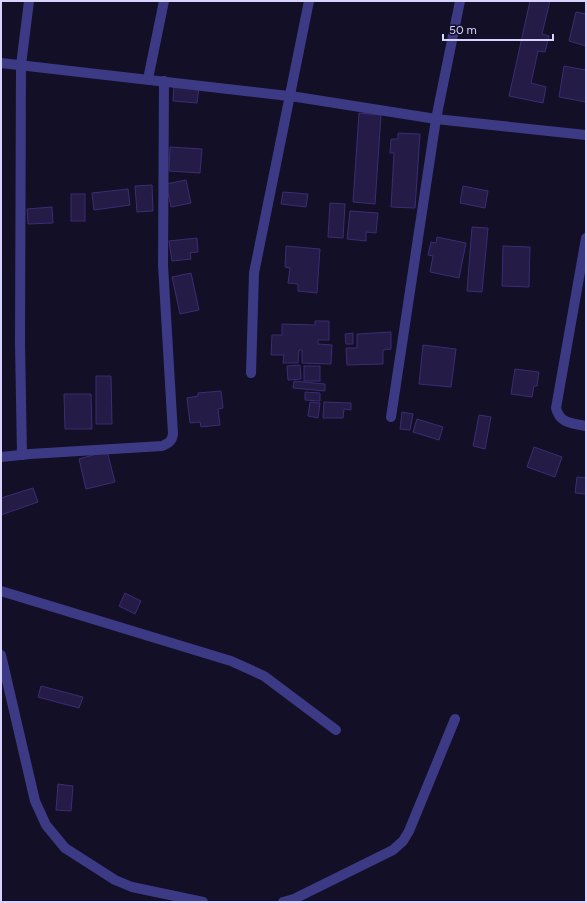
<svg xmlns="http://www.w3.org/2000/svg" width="587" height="903" viewBox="0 0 587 903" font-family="Figtree,sans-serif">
<rect width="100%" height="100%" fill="#130f26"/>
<g fill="#241b47" stroke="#3b2d73">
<polygon points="530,1 550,1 542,34 549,36 545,52 538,51 531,83 546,87 543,103 509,96"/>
<polygon points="576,12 586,14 586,46 569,41"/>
<polygon points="564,66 586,70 586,102 559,97"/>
<polygon points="174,85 199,88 197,103 173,101"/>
<polygon points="359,113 381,115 375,204 353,202"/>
<polygon points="398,133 420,134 415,208 391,207 394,153 390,153 391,139 398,139"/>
<polygon points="170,147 202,149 200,173 169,171"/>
<polygon points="186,180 191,203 171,207 166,184"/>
<polygon points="152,185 153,211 137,212 135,186"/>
<polygon points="463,186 488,191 485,208 460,203"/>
<polygon points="128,189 130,205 94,210 92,193"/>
<polygon points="283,192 308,194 306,207 281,204"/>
<rect x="71" y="194" width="14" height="27"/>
<polygon points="330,203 345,204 343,238 328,237"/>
<polygon points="52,207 53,223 28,224 27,209"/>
<polygon points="350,211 378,213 376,233 366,232 366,241 347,239"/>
<polygon points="472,227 488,228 482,292 467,291"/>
<polygon points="437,237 466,243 459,278 430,272 433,256 428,255 431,242 436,243"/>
<polygon points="197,238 198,252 190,253 191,259 172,261 169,241"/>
<polygon points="286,246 320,249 317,293 298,291 298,284 288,283 290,268 285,267"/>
<polygon points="503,246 530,247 529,287 502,286"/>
<polygon points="191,273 199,310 180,314 172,277"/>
<polygon points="315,321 329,321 329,340 318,340 318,344 332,345 331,364 302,363 302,350 299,350 298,363 283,363 284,355 271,355 272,335 282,335 282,324 315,325"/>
<polygon points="391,332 391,349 383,350 383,364 347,365 346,348 357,348 357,334"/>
<polygon points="353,333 353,344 346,344 345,334"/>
<polygon points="423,345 456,349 451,387 419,384"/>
<polygon points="300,365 301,379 288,380 287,366"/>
<rect x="304" y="366" width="16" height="15"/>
<polygon points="515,369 539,372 537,386 534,386 532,397 511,394"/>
<polygon points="96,376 111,376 112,424 96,424"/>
<polygon points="294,381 325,384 325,391 293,388"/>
<polygon points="221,391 223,408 218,409 220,425 201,427 200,422 190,423 187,398 198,396 198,393"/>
<polygon points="305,392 320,393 320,401 305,400"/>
<polygon points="64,394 91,394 92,429 65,429"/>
<polygon points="310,402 320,403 318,418 308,416"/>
<polygon points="324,402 351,403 351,410 344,409 343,418 323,418"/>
<polygon points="402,412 413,414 410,430 400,429"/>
<polygon points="479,415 491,417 485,449 473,446"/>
<polygon points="417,419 443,427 439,440 413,432"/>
<polygon points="534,447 562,457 555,477 527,467"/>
<polygon points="107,451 115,482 86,489 79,459"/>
<polygon points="577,477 586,478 586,494 575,493"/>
<polygon points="33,488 38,502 1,515 1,498"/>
<polygon points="125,593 141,601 135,614 119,606"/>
<polygon points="41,686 83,697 79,708 38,697"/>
<polygon points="58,784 73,786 71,811 56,810"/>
</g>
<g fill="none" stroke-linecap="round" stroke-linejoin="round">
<g stroke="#3d3a85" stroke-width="10">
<polyline points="1,63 297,97 436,119 586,135"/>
<polyline points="148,79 164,1"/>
<path d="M 586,238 L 556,408 C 560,424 572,423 586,426"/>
<polyline points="251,373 254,273 309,1"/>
<polyline points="391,417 436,119 460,1"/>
<polyline points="22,455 20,343 21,65 29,1"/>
<path d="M 1,457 L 30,454 L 162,446 C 169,443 172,441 173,434 L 163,265 L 164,81"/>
<polyline points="1,591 231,661 264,676 336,730"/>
<polyline points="1,655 35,801 46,825 65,848 115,880 132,887 203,902"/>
<polyline points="283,902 294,899 393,850 403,841 409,831 455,719"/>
</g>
</g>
<rect width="587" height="903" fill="none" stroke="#d9d4ff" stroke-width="4"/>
<path d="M443 34v6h110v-6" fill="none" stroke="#d9d4ff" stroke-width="2"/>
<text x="449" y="34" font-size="12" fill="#d9d4ff" stroke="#130f26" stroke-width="3" paint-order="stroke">50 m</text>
</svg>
